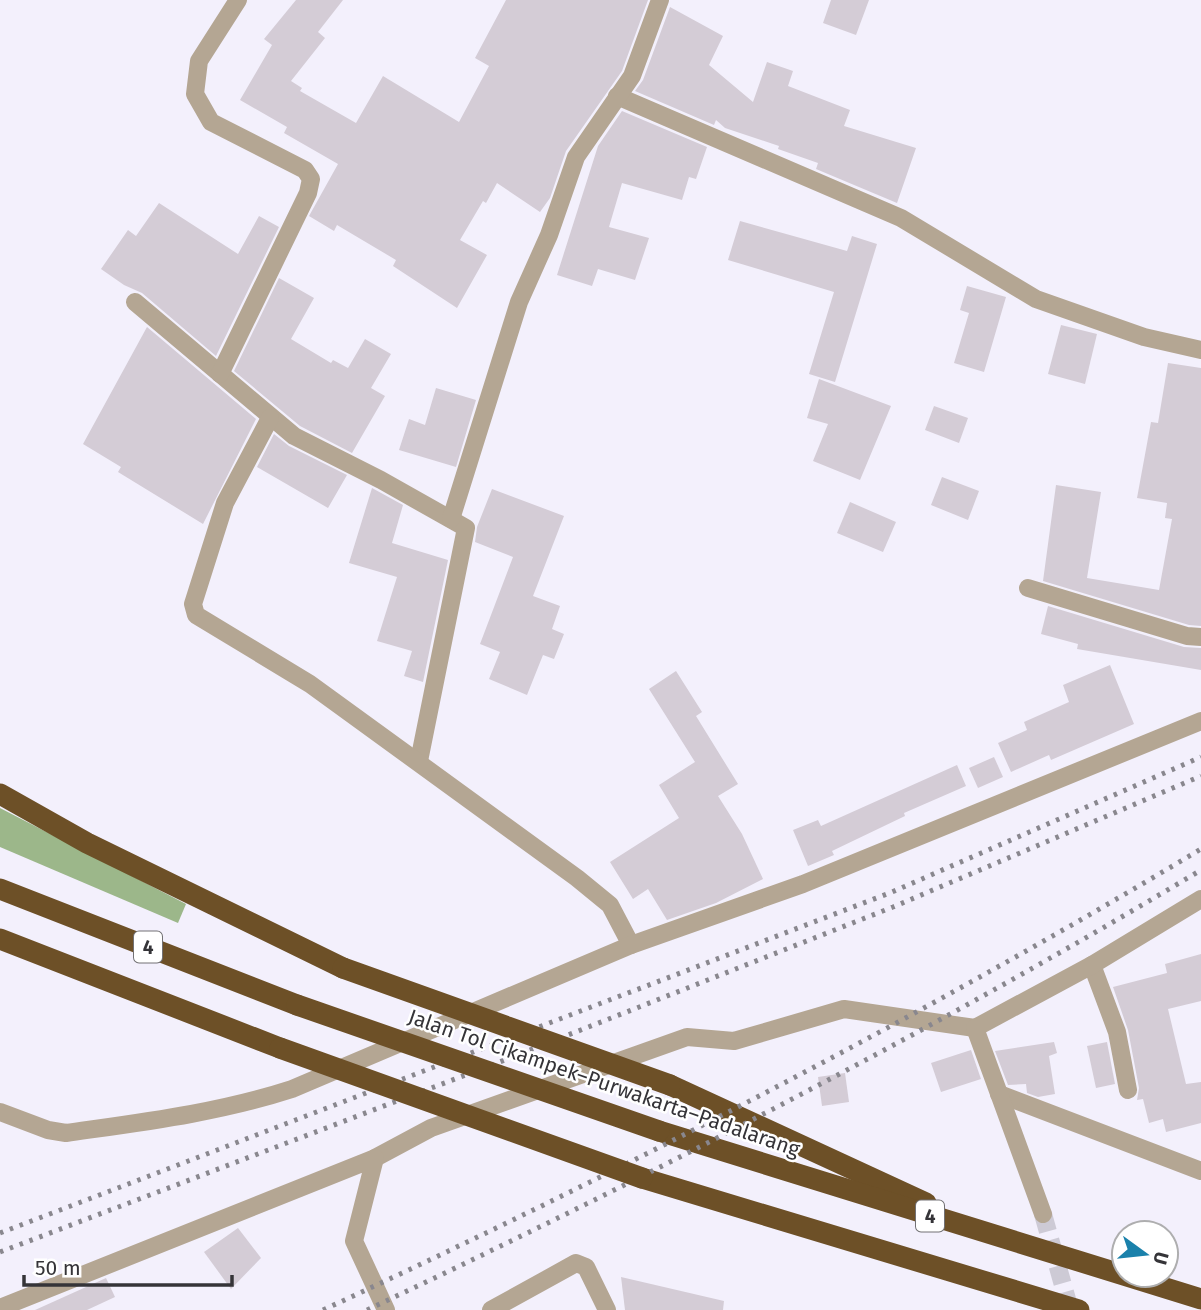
<svg xmlns="http://www.w3.org/2000/svg" width="1201" height="1310" viewBox="0 0 1201 1310" font-family="'Fira Sans',sans-serif">
<rect width="100%" height="100%" fill="#f3f0fc"/>
<polygon fill="#9cb78a" points="0,808 186,904 178,923 0,847"/>
<g fill="#d4ccd6">
<polygon points="296,0 343,0 318,32 325,38 291,81 302,88 300,91 356,123 383,76 459,122 489,66 475,58 506,0 648,0 622,71 566,151 550,198 540,212 497,183 486,203 483,201 460,240 487,255 457,308 393,266 396,260 337,225 334,231 309,216 338,164 284,133 287,127 240,100 272,45 264,39"/>
<polygon points="831,0 869,0 856,35 823,23"/>
<polygon points="670,7 723,36 709,65 753,102 767,62 793,71 788,86 850,110 844,126 916,148 897,203 816,169 818,163 778,149 779,146 725,128 716,120 714,125 635,91 643,80"/>
<polygon points="622,111 707,147 696,179 689,177 682,200 622,183 609,227 649,238 635,280 598,269 592,286 557,275 598,146"/>
<polygon points="159,203 238,254 259,216 279,227 216,356 142,293 124,285 101,269 128,230 136,236"/>
<polygon points="740,221 847,251 852,236 877,244 835,382 809,374 834,292 728,260"/>
<polygon points="279,278 314,298 291,339 331,363 333,360 348,368 365,339 391,354 371,388 385,396 352,453 300,426 234,371"/>
<polygon points="967,286 1006,297 984,372 954,363 969,313 960,310"/>
<polygon points="1061,325 1097,334 1085,384 1048,374"/>
<polygon points="147,327 256,419 203,524 118,472 121,467 83,444"/>
<polygon points="1168,363 1201,368 1201,626 1189,625 1043,581 1056,485 1101,492 1087,578 1159,590 1172,519 1165,518 1167,503 1137,498 1151,422 1158,423"/>
<polygon points="819,379 891,406 860,480 813,461 828,424 807,418"/>
<polygon points="436,388 476,400 456,467 399,450 409,419 425,425"/>
<polygon points="934,406 968,418 959,443 925,430"/>
<polygon points="274,434 289,446 347,475 328,508 257,467"/>
<polygon points="942,477 979,491 968,520 931,505"/>
<polygon points="372,488 403,505 392,543 448,560 423,682 404,676 412,651 377,641 397,577 349,563"/>
<polygon points="492,489 564,516 533,596 560,606 552,629 564,634 554,659 543,655 527,695 489,679 500,652 480,644 513,557 475,542 477,527"/>
<polygon points="850,502 896,522 883,552 837,533"/>
<polygon points="1048,606 1184,647 1201,648 1201,670 1077,649 1078,644 1041,634"/>
<polygon points="1110,665 1134,724 1051,760 1049,755 1011,772 998,743 1027,730 1024,722 1069,702 1063,685"/>
<polygon points="676,671 702,712 696,716 738,784 718,796 742,834 763,879 716,903 667,920 648,889 633,899 610,862 679,818 659,785 695,762 649,689"/>
<polygon points="994,757 1003,777 978,788 969,768"/>
<polygon points="957,765 966,786 904,813 905,816 832,851 834,855 808,866 793,830 818,820 821,826"/>
<polygon points="1201,954 1201,1001 1168,1009 1186,1084 1201,1082 1201,1123 1166,1132 1163,1119 1149,1123 1143,1099 1137,1100 1139,1088 1128,1030 1113,987 1167,973 1165,964"/>
<polygon points="1054,1042 1057,1053 1049,1056 1055,1094 1038,1097 1027,1093 1026,1084 1008,1085 995,1051"/>
<polygon points="1107,1042 1115,1084 1096,1088 1087,1046"/>
<polygon points="971,1050 981,1079 941,1092 931,1063"/>
<polygon points="845,1073 849,1102 822,1106 818,1077"/>
<polygon points="238,1228 261,1258 231,1289 204,1252"/>
<polygon points="621,1277 724,1301 723,1310 625,1310"/>
<polygon points="106,1278 115,1297 87,1310 35,1310"/>
</g>
<g fill="none" stroke-linecap="round" stroke-linejoin="round">
<polyline stroke="#cdcad5" stroke-width="18" stroke-dasharray="18 9" stroke-linecap="butt" points="1043,1214 1070,1310"/>
<g stroke="#b4a693" stroke-width="18">
<polyline points="617,96 901,218 1036,299 1144,337 1201,350"/>
<polyline points="135,302 294,436 381,480 466,528 419,761"/>
<polyline points="220,374 308,193 311,179 305,170 211,122 195,94 199,61 238,0"/>
<polyline points="270,418 225,503 193,604 196,615 310,684 577,878 610,905 631,945"/>
<polyline points="451,519 519,302 549,235 576,157 632,76 660,0"/>
<polyline points="1028,588 1187,636 1201,637"/>
<polyline points="1092,965 1117,1032 1128,1090"/>
<polyline points="999,1094 1201,1171"/>
<path d="M 0,1112 L 48,1130 L 66,1133 C 143,1122 218,1113 292,1089 L 631,945 L 803,884 L 1201,721"/>
<polyline points="375,1158 431,1128 687,1037 734,1041 844,1009 975,1028"/>
<polyline points="1043,1214 975,1028 1092,965 1201,899"/>
<polyline points="0,1308 375,1158 354,1241 386,1310"/>
<polyline points="491,1310 576,1263 586,1267 607,1310"/>
</g>
<g stroke="#6d5027" stroke-width="21">
<polyline points="0,794 87,843 343,968"/>
<polyline points="0,889 297,1005"/>
<polyline points="0,939 280,1048"/>
<polyline points="670,1085 926,1203"/>
<polyline points="659,1131 1201,1299"/>
<polyline points="642,1178 1079,1310"/>
</g>
<g stroke="#89878e" stroke-width="5" stroke-dasharray="3.5 7" stroke-linecap="butt">
<polyline points="0,1233 892,892 1201,757"/>
<polyline points="0,1252 497,1063 893,907 1201,776"/>
<path d="M 323,1310 C 623,1171 918,1019 1201,849"/>
<path d="M 367,1310 C 651,1176 931,1032 1201,870"/>
</g>
<g stroke="#6d5027" stroke-width="21">
<polyline points="343,968 670,1085"/>
<polyline points="297,1005 659,1131"/>
<polyline points="280,1048 642,1178"/>
</g>
</g>
<g text-anchor="middle" stroke-width="5" stroke-linejoin="round" paint-order="stroke">
<g fill="#fff" stroke="#727174" stroke-width="2">
<rect x="134" y="931.5" width="28" height="31" rx="5"/>
<rect x="916" y="1200.5" width="28" height="31" rx="5"/>
</g>
<g font-size="19" font-weight="bold" fill="#353438">
<text x="148" y="954">4</text>
<text x="930" y="1223">4</text>
</g>
<g font-size="21" fill="#353438" stroke="#fff">
<text transform="translate(604 1083) rotate(19)" y="7">Jalan Tol Cikampek–Purwakarta–Padalarang</text>
</g>
</g>
<g transform="translate(1145 1254) rotate(105)"><circle r="33" fill="#ffffff" stroke="#aeaeaf" stroke-width="2"/>
<path d="M0-5L12 26L0 18L-12 26Z" fill="#1a81ab"/>
<text y="-10" font-size="19" font-weight="bold" text-anchor="middle" fill="#353438">U</text>
</g>
<path d="M24 1275v10h208v-10" fill="none" stroke="#353438" stroke-width="3.5"/>
<text x="35" y="1275" font-size="21" fill="#353438" stroke="#ffffff" stroke-width="5" paint-order="stroke">50 m</text>
</svg>
